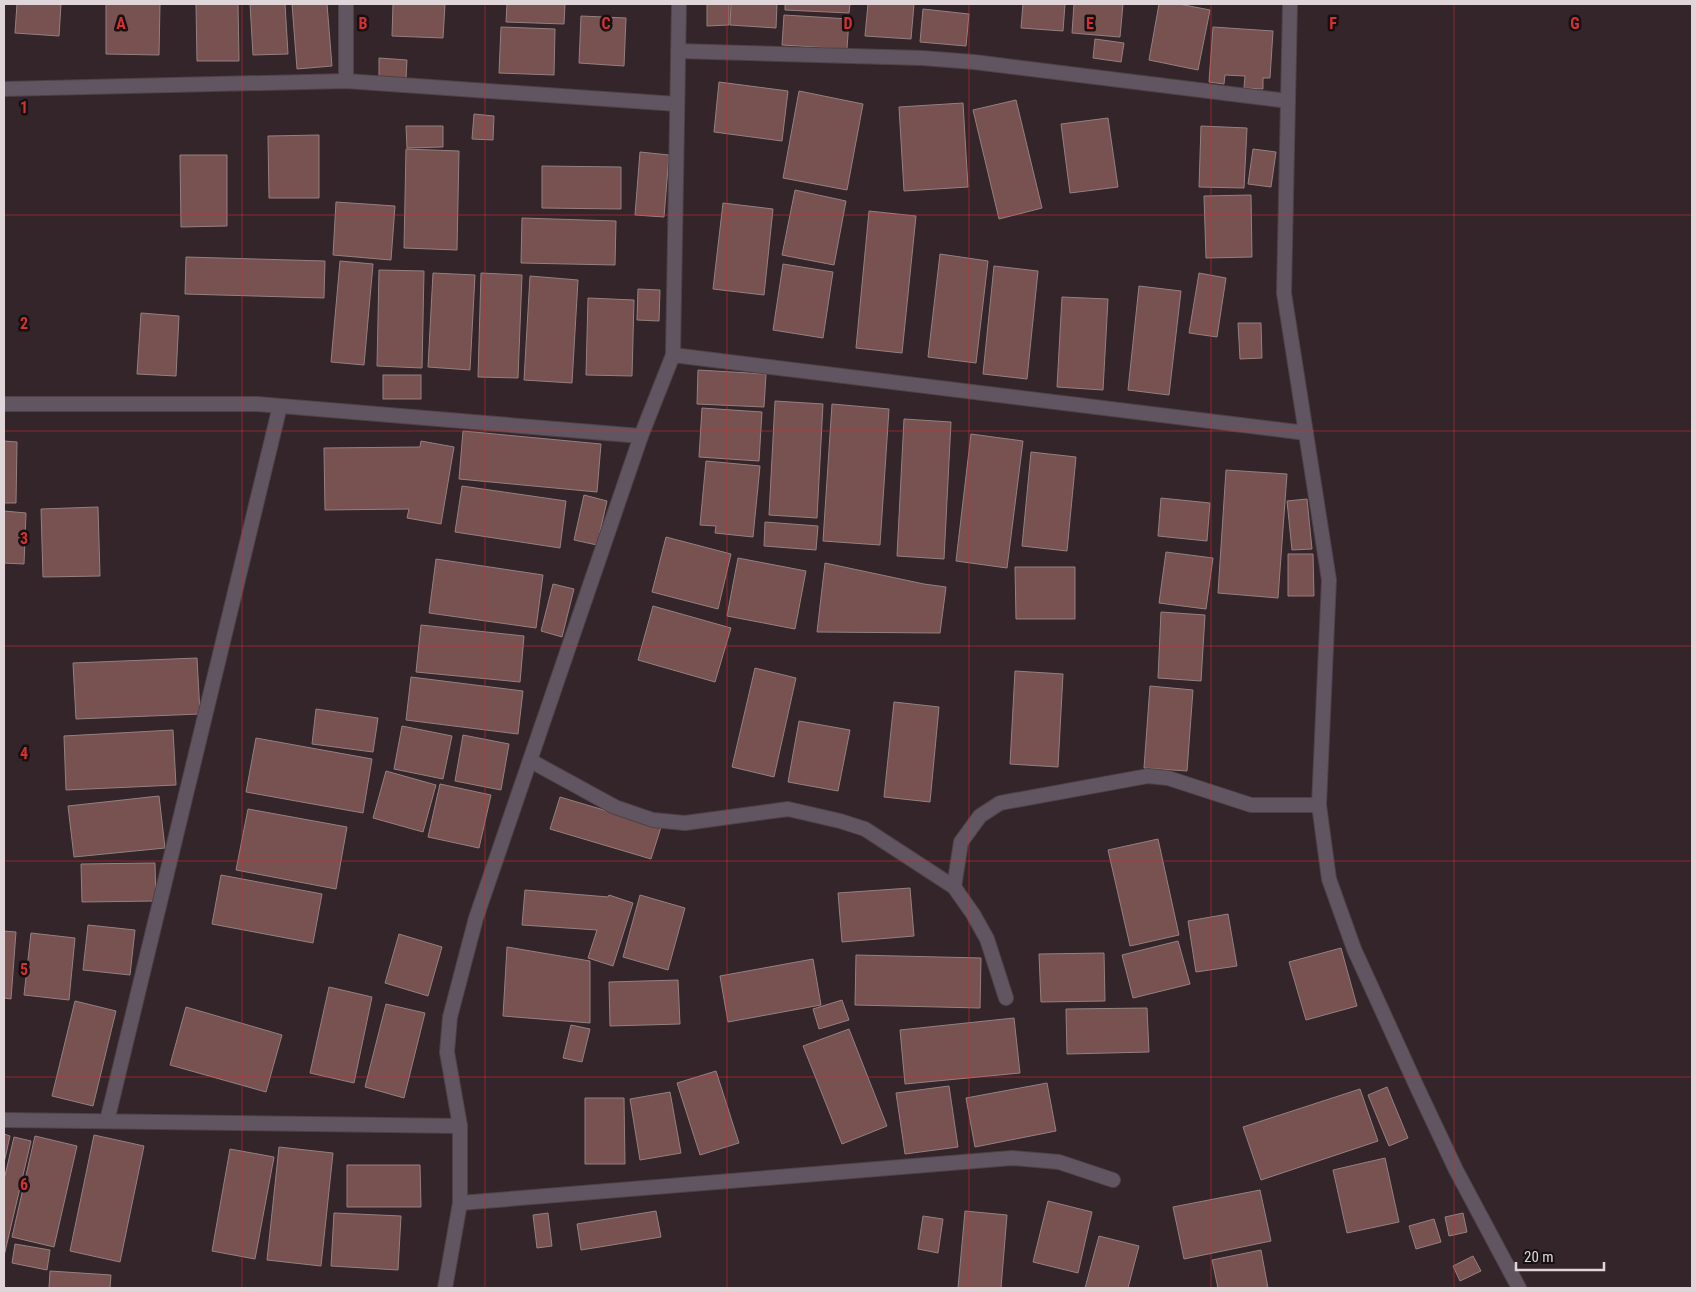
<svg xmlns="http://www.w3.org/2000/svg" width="1696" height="1292" viewBox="0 0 1696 1292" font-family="'Roboto Condensed',sans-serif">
<rect width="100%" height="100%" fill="#34252b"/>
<g fill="#785151" stroke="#958080">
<polygon points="17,4 61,4 59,36 15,33"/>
<polygon points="106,4 160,4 159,55 106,54"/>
<polygon points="196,4 238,4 239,61 197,61"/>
<polygon points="250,4 285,4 288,54 253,55"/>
<polygon points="292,4 327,4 332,66 297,69"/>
<polygon points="393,4 445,4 443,38 392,36"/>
<polygon points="507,4 565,4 564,24 506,22"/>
<polygon points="707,4 729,4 729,25 707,26"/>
<polygon points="731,4 777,4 776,28 730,25"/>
<polygon points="785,4 850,4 849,13 785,10"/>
<polygon points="868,4 914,4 911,39 865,36"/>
<polygon points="1023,4 1065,4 1063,31 1021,28"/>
<polygon points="1074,4 1123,4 1120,37 1072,33"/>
<polygon points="1159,4 1179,4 1210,10 1198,70 1149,60"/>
<polygon points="923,9 969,14 966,46 920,42"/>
<polygon points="784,15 849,19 847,49 782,45"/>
<polygon points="581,16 626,18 624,66 579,63"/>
<polygon points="501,27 555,29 554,75 499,73"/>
<polygon points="1213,27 1273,31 1270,78 1263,78 1263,89 1244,88 1245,76 1225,75 1224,84 1209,82"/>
<polygon points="1095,39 1124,43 1121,62 1093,58"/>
<polygon points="379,58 407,60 406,79 379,78"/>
<polygon points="719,82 788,91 782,141 714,132"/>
<polygon points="799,91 863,104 847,190 783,178"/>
<polygon points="1016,100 1042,208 999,219 973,110"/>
<polygon points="963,103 968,187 904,191 899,107"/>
<polygon points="474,114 494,116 493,140 472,139"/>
<polygon points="1108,118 1118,187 1070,193 1061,124"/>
<polygon points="406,126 443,126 443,147 407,148"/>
<polygon points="1201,126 1247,128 1244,188 1199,187"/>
<polygon points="319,135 319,198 269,198 268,136"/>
<polygon points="406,149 459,151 457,250 404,248"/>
<polygon points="1253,149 1276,152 1271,187 1248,184"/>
<polygon points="640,152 669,155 664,217 635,215"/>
<polygon points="180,155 227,155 227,226 181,227"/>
<polygon points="542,166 621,167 621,209 542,208"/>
<polygon points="795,190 846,201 834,265 782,255"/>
<polygon points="1251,195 1252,257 1206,258 1204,196"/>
<polygon points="336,202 395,206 391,260 333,255"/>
<polygon points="723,203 773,209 764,295 713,289"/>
<polygon points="869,211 916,216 902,353 856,348"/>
<polygon points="522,218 616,221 615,265 521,263"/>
<polygon points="940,254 988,261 976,363 928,357"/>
<polygon points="186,257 325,261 324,298 185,294"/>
<polygon points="340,261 373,264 364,365 331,362"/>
<polygon points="783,264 833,272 823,338 773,330"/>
<polygon points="994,266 1038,271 1027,379 983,374"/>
<polygon points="379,270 424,271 422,368 377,366"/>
<polygon points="433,273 475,275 470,370 428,367"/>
<polygon points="481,273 522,275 518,378 478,377"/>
<polygon points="1199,273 1226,278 1217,337 1189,333"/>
<polygon points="530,276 578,280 572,383 524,380"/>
<polygon points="1139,286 1181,291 1169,395 1128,390"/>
<polygon points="638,289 660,290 659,321 637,320"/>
<polygon points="1062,297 1108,299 1103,390 1057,387"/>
<polygon points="588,298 634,300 632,376 586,375"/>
<polygon points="141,313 179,316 176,376 137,374"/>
<polygon points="1238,323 1261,323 1262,358 1240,359"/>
<polygon points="698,370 766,374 764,407 697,404"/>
<rect x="383" y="375" width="38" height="24"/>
<polygon points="775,401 823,404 817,518 769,515"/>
<polygon points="832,404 889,409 880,545 823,541"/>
<polygon points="702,408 762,412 759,461 699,457"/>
<polygon points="904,419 951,422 944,559 897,556"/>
<polygon points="463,431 601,444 597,492 459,479"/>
<polygon points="971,434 1023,441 1007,568 956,561"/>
<polygon points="4,441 17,442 16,503 4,503"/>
<polygon points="421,441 454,447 441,524 407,518 409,509 325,510 324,448 420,447"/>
<polygon points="1031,452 1076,457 1067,551 1022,546"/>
<polygon points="706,461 760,466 753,537 715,533 716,526 700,525"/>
<polygon points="1226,470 1287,474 1278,598 1218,593"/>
<polygon points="462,486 566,501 560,548 455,532"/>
<polygon points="584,495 607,501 597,545 574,540"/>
<polygon points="1161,498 1210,503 1207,541 1158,536"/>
<polygon points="1307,499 1312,549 1292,550 1287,501"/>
<polygon points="98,507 100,576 43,577 41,509"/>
<polygon points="4,511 26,513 24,564 4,563"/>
<polygon points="765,522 818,526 816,550 764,546"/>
<polygon points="666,537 731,554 718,609 652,592"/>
<polygon points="1166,552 1213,558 1206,609 1159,603"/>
<polygon points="1288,554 1313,554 1314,596 1288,596"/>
<polygon points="738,558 806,571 795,629 727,616"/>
<polygon points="436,559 543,575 536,628 429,613"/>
<polygon points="825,563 924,584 946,587 940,633 817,632"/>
<polygon points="1015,567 1075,567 1075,619 1016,619"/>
<polygon points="553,584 574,589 562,637 541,631"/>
<polygon points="653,606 731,628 715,682 638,660"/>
<polygon points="1161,612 1205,615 1201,681 1158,678"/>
<polygon points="421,625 524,636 520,682 416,672"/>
<polygon points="197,658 200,714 76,719 73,663"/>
<polygon points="755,668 796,678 774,777 732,767"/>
<polygon points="1015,671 1063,674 1058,767 1010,764"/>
<polygon points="411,677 523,691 518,734 406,720"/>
<polygon points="1150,686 1193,690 1187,771 1144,768"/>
<polygon points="894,702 939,707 930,802 884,797"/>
<polygon points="316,709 378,718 373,752 312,744"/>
<polygon points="799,721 850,730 838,791 788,782"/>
<polygon points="402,726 452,736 443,779 394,769"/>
<polygon points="173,730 176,785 66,790 64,736"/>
<polygon points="463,735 509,744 501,790 455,781"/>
<polygon points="256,738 372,759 363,813 246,792"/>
<polygon points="386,771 436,785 423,832 373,818"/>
<polygon points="440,784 491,795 479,848 428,837"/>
<polygon points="159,796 165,848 74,857 68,806"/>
<polygon points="560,797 661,827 651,859 550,829"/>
<polygon points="248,809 347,827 336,889 236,870"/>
<polygon points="1158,839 1179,935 1130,946 1108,850"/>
<polygon points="155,863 156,901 82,902 81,864"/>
<polygon points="221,875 322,894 313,943 212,924"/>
<polygon points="910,888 914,936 842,942 838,893"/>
<polygon points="525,890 608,897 609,895 633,903 613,966 588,958 597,930 522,925"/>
<polygon points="640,895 685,908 668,970 623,957"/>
<polygon points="1228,914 1237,966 1196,972 1188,921"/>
<polygon points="88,925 135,930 130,975 83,970"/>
<polygon points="4,931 16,932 11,999 4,998"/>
<polygon points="31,933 75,938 69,1000 24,995"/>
<polygon points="399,934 442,947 428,996 385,983"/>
<polygon points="1178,941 1190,984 1133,998 1122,955"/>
<polygon points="507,947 590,961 590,1023 503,1016"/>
<polygon points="1341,948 1357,1006 1306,1020 1289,962"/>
<polygon points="1104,953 1105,1001 1041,1002 1039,954"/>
<polygon points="856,955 981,958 980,1008 855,1005"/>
<polygon points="813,959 821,1005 728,1022 720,976"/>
<polygon points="678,980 680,1024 610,1026 609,982"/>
<polygon points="329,987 372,997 354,1083 310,1073"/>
<polygon points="842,1000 849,1020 819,1029 813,1009"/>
<polygon points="75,1001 116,1011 93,1106 52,1096"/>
<polygon points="386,1004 425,1013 404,1098 365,1087"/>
<polygon points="186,1007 282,1035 266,1092 170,1065"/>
<polygon points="1147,1008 1149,1052 1067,1054 1066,1009"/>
<polygon points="1014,1018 1020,1073 905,1084 900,1030"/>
<polygon points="571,1025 590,1029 582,1062 563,1058"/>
<polygon points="849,1029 887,1126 842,1144 803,1046"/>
<polygon points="716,1071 739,1143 700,1155 677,1083"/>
<polygon points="1047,1083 1056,1131 975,1147 966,1098"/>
<polygon points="949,1086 958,1147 905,1154 896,1093"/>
<polygon points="1387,1087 1408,1138 1389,1146 1368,1095"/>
<polygon points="1360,1089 1378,1141 1261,1180 1243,1127"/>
<polygon points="670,1092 681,1153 640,1160 630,1099"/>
<polygon points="585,1098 624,1098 625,1164 585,1164"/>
<polygon points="4,1134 10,1136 4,1163"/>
<polygon points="94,1135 144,1146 120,1262 70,1251"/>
<polygon points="35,1136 77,1146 54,1247 12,1237"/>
<polygon points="14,1137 31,1141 4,1256 4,1180"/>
<polygon points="279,1147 333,1153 321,1266 267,1260"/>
<polygon points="230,1149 274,1157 255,1259 212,1251"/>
<polygon points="1385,1158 1399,1222 1347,1233 1333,1170"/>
<polygon points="347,1165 420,1165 421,1207 347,1207"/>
<polygon points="1260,1190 1271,1241 1184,1259 1173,1207"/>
<polygon points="1048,1201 1092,1212 1078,1273 1033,1262"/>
<polygon points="656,1211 661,1237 581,1250 577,1224"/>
<polygon points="965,1211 1007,1215 1001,1288 958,1288"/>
<polygon points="334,1213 401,1216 398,1270 331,1266"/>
<polygon points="548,1213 552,1246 537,1248 533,1215"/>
<polygon points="1463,1213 1467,1232 1449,1236 1445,1217"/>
<polygon points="923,1216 943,1219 938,1253 918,1249"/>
<polygon points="1434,1219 1441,1242 1416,1249 1409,1226"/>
<polygon points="1099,1236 1139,1246 1128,1288 1085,1288"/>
<polygon points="15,1244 50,1250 47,1270 12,1263"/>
<polygon points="1261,1250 1268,1288 1218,1288 1212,1260"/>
<polygon points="1473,1256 1481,1271 1460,1281 1453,1266"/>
<polygon points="50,1271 111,1275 110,1288 49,1288"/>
</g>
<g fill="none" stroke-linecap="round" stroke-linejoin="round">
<g stroke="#504147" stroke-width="16">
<g id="minor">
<polyline points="346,4 346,81"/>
<polyline points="678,51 922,58 974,62 1288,101"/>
<polyline points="4,89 346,81 677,104"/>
<polyline points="673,355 1306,433"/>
<polyline points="4,404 257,404 641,436"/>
<polyline points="531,761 615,807 653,820 685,823 788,809 840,821 865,829 954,887 973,914 987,939 1006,998"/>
<polyline points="954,887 961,842 980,816 1000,803 1148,776 1168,778 1251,805 1319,805"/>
<polyline points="4,1120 460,1126"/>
<polyline points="107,1121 280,406"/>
<polyline points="460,1203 1012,1158 1059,1162 1113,1180"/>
<polyline points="445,1288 460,1203 460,1126 447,1052 450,1017 476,918 641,436 673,355 679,4"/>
</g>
</g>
<g stroke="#504147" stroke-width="16">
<polyline id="tertiary" points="1290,4 1284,293 1329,580 1319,805 1329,879 1354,949 1416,1085 1456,1170 1519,1288"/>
</g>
<use href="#minor" stroke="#615561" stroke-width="14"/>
<use href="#tertiary" stroke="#615561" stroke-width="14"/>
</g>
<path fill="none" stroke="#d63131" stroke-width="1" stroke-opacity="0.55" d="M 242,4 L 242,1288M 485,4 L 485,1288M 727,4 L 727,1288M 969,4 L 969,1288M 1211,4 L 1211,1288M 1454,4 L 1454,1288M 4,215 L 1692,215M 4,431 L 1692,431M 4,646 L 1692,646M 4,861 L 1692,861M 4,1077 L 1692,1077"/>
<g font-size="16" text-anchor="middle" font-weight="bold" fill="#d63131" stroke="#171013" stroke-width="5" stroke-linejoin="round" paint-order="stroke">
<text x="121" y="29">A</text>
<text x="363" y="29">B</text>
<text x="606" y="29">C</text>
<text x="848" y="29">D</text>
<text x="1090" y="29">E</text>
<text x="1333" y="29">F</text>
<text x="1575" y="29">G</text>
<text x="24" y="113">1</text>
<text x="24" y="329">2</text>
<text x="24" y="544">3</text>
<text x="24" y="759">4</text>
<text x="24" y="975">5</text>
<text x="24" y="1190">6</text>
</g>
<rect width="1696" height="1292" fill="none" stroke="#e0d5d9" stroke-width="10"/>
<path d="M1516 1262v8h88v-8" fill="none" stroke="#e0d5d9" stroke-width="2.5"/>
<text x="1524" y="1262" font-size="15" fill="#e0d5d9" stroke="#171013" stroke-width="4" paint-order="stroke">20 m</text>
</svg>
